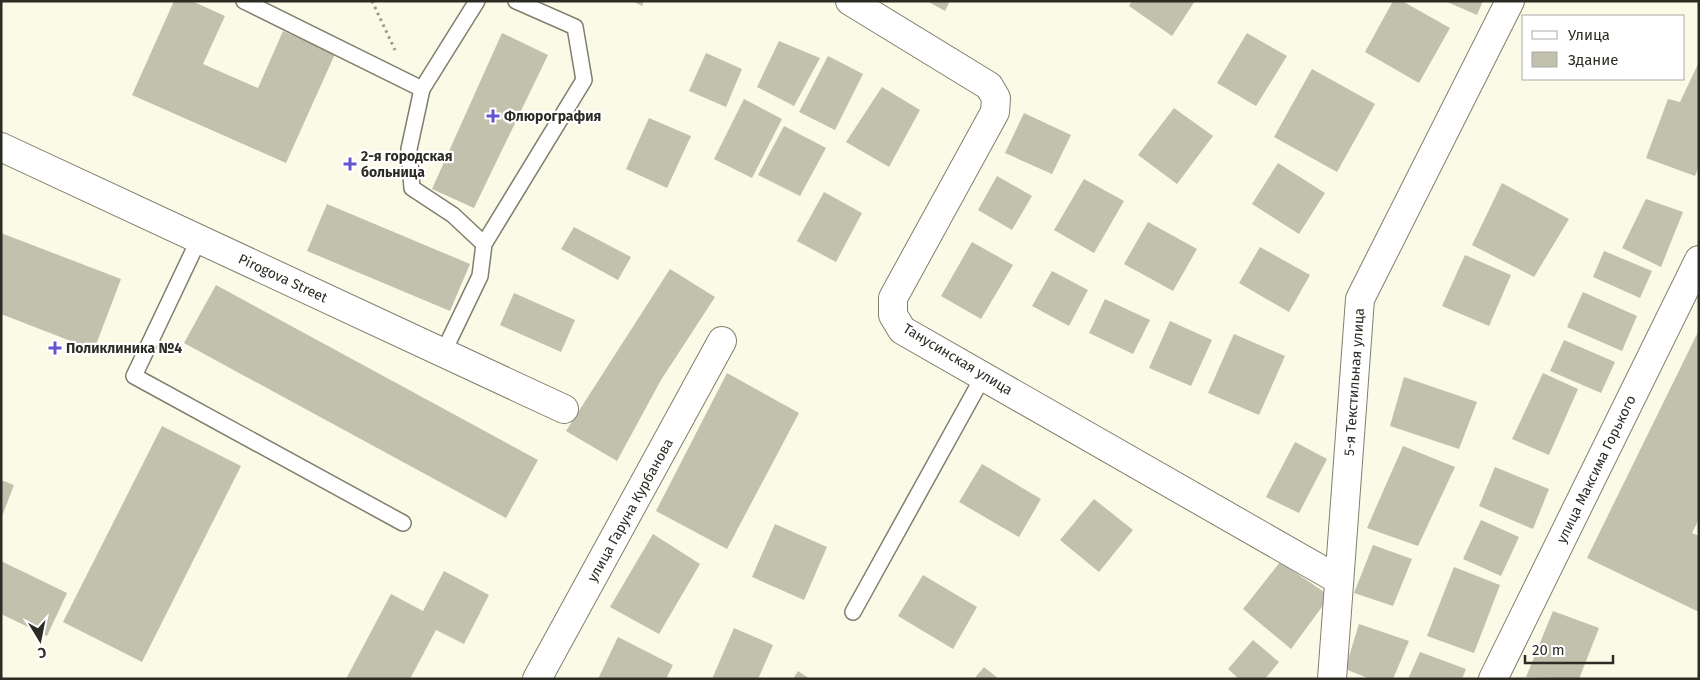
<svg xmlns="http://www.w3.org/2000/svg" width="1700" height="680" viewBox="0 0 1700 680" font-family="'Fira Sans',sans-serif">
<rect width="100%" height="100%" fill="#fbfae7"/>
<g fill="#c2c1ae">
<polygon points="174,1 192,1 225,16 203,64 258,88 283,31 335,54 286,163 132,95"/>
<polygon points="632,1 644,1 642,6"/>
<polygon points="927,1 950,1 945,11"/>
<polygon points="1132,1 1195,1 1172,36 1129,6"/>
<polygon points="1393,1 1402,1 1450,28 1419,83 1365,52"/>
<polygon points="1445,1 1483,1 1477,15"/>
<polygon points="502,33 548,55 474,208 432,189"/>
<polygon points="1247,33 1287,56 1256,106 1217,83"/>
<polygon points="779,41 820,58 794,106 757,87"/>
<polygon points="706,53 742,69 726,107 689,91"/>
<polygon points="828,56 863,74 835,130 799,112"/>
<polygon points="1699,62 1699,166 1695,176 1646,158 1668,99 1680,102"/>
<polygon points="1312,69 1375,104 1337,172 1274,137"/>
<polygon points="882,87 920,110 889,167 846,142"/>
<polygon points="744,99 782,119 752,178 714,159"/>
<polygon points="1174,108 1213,136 1177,184 1138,155"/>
<polygon points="1024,113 1071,135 1052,174 1005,153"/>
<polygon points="649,118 691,136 667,188 626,169"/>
<polygon points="784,126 826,148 800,196 758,175"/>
<polygon points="1278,163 1325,193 1299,234 1252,204"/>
<polygon points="997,176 1032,196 1012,230 978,210"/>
<polygon points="1084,179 1124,201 1094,253 1054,230"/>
<polygon points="1502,183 1569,219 1534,277 1472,245"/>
<polygon points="824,192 862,213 836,262 797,241"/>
<polygon points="1646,199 1683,212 1661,267 1622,248"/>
<polygon points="327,204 470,264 450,311 307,251"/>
<polygon points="1148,222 1197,249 1173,291 1124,264"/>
<polygon points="574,227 631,257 618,280 561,249"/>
<polygon points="1,233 121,279 94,350 1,314"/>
<polygon points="972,242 1013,265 981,319 941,296"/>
<polygon points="1260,247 1310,275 1289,312 1239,283"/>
<polygon points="1604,251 1652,271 1640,298 1593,277"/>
<polygon points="1465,255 1511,275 1489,326 1442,306"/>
<polygon points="670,269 715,297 661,380 617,461 566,431"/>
<polygon points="1052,271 1088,290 1069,326 1032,306"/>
<polygon points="216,285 538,460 506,518 184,343"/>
<polygon points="1583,292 1637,316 1622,351 1567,327"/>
<polygon points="514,293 575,320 561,352 500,325"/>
<polygon points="1105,299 1150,320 1133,354 1089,333"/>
<polygon points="1170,321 1212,340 1191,386 1149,368"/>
<polygon points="1699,330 1699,519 1692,533 1699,536 1699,612 1587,558"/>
<polygon points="1234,334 1285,356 1259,415 1208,393"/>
<polygon points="1564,340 1615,362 1601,393 1550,371"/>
<polygon points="727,373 799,413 727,549 656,511"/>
<polygon points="1543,373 1578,389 1549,455 1512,439"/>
<polygon points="1404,377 1477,402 1459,449 1390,426"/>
<polygon points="162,426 241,466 142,662 63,622"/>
<polygon points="1295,442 1327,459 1299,513 1266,497"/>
<polygon points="1403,446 1455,467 1418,546 1367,528"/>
<polygon points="982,464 1041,499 1019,537 959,502"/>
<polygon points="1495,467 1549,489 1533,529 1479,506"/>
<polygon points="1,480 14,485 1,519"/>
<polygon points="1094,499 1133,530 1099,572 1060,540"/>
<polygon points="1481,520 1519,537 1501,576 1463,559"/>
<polygon points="775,524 827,547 804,600 752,577"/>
<polygon points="653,534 700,564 659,634 610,607"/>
<polygon points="1373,545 1412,559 1393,606 1354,593"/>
<polygon points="1,561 67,593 47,636 1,614"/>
<polygon points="1280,562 1330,596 1291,649 1243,609"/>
<polygon points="1454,567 1500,585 1474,653 1427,636"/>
<polygon points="444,571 489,595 464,644 436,630 410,679 346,679 391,594 423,611"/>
<polygon points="923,575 977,607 953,649 898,616"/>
<polygon points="1553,611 1599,628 1579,679 1526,677"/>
<polygon points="1359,624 1409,641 1393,679 1370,679 1345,669"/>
<polygon points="734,628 773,645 758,679 712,679"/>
<polygon points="618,637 673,665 666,679 598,679"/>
<polygon points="1253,640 1279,662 1265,679 1239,679 1228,669"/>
<polygon points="1420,652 1466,669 1462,679 1408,679"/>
<polygon points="984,667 999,679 974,679"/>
<polygon points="798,671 810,679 793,679"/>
</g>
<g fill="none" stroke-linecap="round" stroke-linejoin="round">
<g stroke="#807f6d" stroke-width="18">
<g id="service">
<polyline points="244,1 422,89"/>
<polyline points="477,1 422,89 409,149 412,188 453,215 484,244"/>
<polyline points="199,239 134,376 403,523"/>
<polyline points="443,353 480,276 484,244 584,80 575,27 516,1"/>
<polyline points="853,612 984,375"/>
</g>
</g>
<g stroke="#807f6d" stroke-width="30">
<g id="minor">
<polyline points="850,1 989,86 996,98 995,112 893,298 893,315 902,330 1339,580"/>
<polyline points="1,147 564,409"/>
<polyline points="537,679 722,341"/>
<polyline points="1332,679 1360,299 1510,1"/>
<polyline points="1493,679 1699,260"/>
</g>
</g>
<polyline stroke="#99988b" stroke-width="3" stroke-dasharray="2.5 4" stroke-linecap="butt" points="372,1 395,50"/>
<use href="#service" stroke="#fff" stroke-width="15"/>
<use href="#minor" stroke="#fff" stroke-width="28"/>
</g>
<g fill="#6554cd" stroke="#fff" stroke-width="2">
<path d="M490.5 108.5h5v5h5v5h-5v5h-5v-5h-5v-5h5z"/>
<path d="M347.5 156.5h5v5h5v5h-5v5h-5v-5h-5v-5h5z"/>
<path d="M52.5 340.5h5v5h5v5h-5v5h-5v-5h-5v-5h5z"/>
</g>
<g text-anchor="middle" stroke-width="4.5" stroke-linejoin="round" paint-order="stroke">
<g font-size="14" font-weight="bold" fill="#2c2b24" stroke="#fff" text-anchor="start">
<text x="504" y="121">Флюрография</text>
<text x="361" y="161">2-я городская<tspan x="361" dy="16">больница</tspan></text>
<text x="66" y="353">Поликлиника №4</text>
</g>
<g font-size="14" fill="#2c2b24" stroke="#fff">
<text transform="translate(283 278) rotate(25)" y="5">Pirogova Street</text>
<text transform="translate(958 359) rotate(31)" y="5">Танусинская улица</text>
<text transform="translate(1354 382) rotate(-86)" y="5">5-я Текстильная улица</text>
<text transform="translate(1596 469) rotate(-64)" y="5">улица Максима Горького</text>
<text transform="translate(630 510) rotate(-61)" y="5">улица Гаруна Курбанова</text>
</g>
</g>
<rect width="1700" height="680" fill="none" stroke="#2c2b24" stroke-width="5"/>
<rect x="1522" y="15" width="162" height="65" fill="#ffffff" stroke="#abaaa7"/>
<rect x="1532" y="31" width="25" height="8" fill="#ffffff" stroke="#abaaa7"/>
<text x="1568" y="40" font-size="15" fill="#2c2b24">Улица</text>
<rect x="1532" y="52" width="25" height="15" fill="#c2c1ae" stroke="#abaaa7"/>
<text x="1568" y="65" font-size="15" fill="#2c2b24">Здание</text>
<g transform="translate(40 640) rotate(170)" stroke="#ffffff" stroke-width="4" paint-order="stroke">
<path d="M0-4L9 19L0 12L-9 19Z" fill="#2c2b24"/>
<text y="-8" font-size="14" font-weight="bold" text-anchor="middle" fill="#2c2b24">С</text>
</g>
<path d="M1525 655v8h88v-8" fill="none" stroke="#2c2b24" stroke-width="2.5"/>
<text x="1532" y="655" font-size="15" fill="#2c2b24" stroke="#ffffff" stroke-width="4" paint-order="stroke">20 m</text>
</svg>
